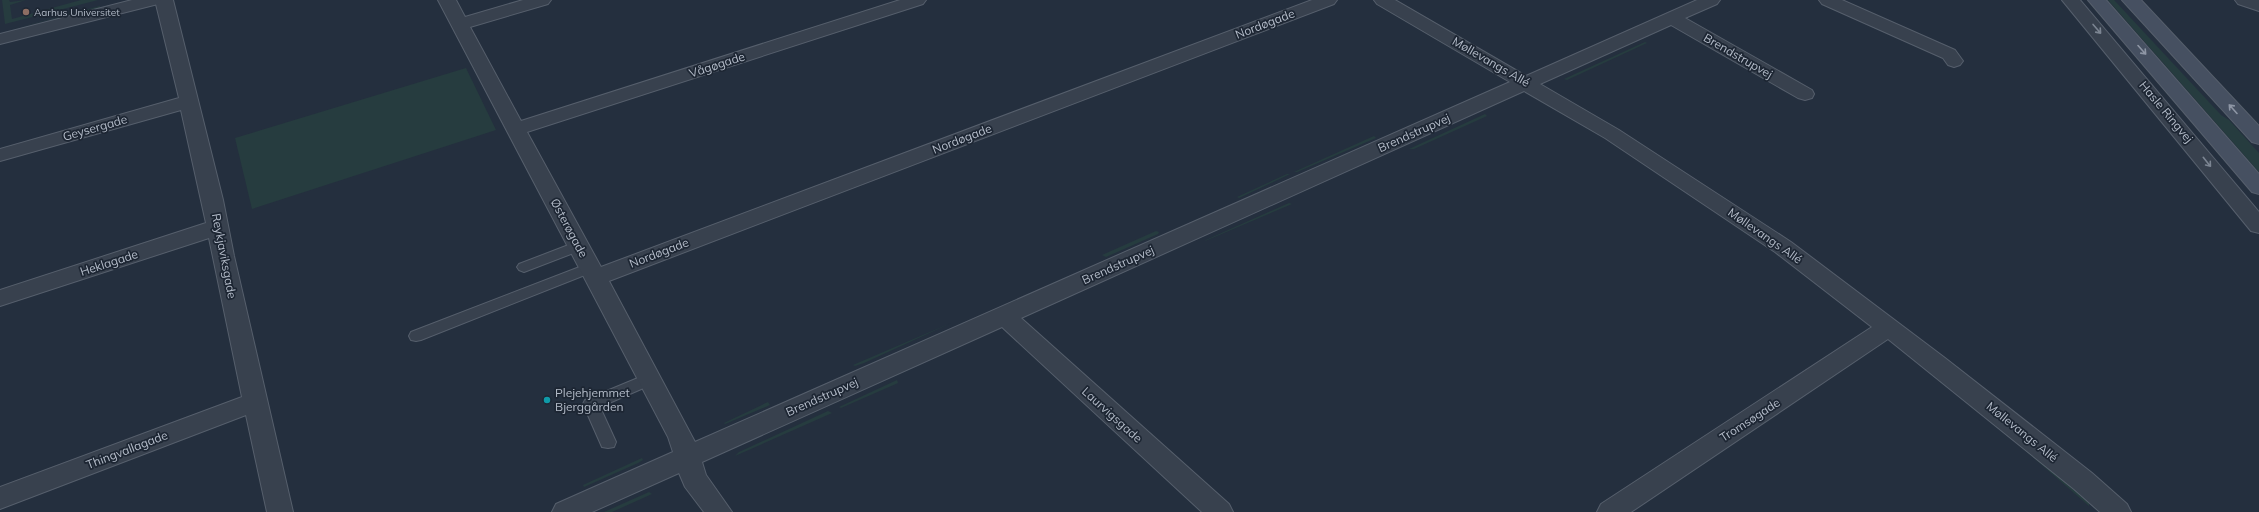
<svg xmlns="http://www.w3.org/2000/svg" width="2259" height="512" viewBox="0 0 2259 512" font-family="Mulish,sans-serif">
<rect width="100%" height="100%" fill="#242f3e"/>
<g fill="#263c3f">
<polygon points="2,0 9,0 10,2 26,0 10,5 12,19 81,0 98,0 5,24"/>
<polygon points="2108,0 2114,0 2221,115 2229,120 2259,153 2259,172"/>
<polygon points="100,6 100,10 84,11 9,30"/>
<polygon points="1645,42 1647,43 1567,80 1564,79"/>
<polygon points="466,68 496,130 252,209 235,138"/>
<polygon points="1485,114 1487,116 1414,149 1409,149"/>
<polygon points="1374,136 1376,138 1297,172 1294,172"/>
<polygon points="1287,174 1290,174 1239,198 1237,197"/>
<polygon points="1289,203 1292,204 1205,241 1206,240"/>
<polygon points="1156,231 1159,232 1158,234 1106,257 1102,255"/>
<polygon points="951,323 864,363 855,366 853,365"/>
<polygon points="897,380 898,383 841,408 839,407"/>
<polygon points="768,402 770,405 725,424 724,423"/>
<polygon points="828,411 832,413 735,456 739,452"/>
<polygon points="2015,438 2089,501 2089,506 2012,439"/>
<polygon points="642,458 643,460 638,463 584,487 583,485"/>
<polygon points="649,492 652,494 612,512 604,512"/>
</g>
<g fill="none" stroke-linecap="round" stroke-linejoin="round">
<g stroke="#565f6c" stroke-width="2">
<g id="service">
<polygon points="579,241 584,243 586,246 584,249 524,272 519,270 517,267 519,264"/>
<polygon points="590,263 595,265 597,268 595,271 421,340 416,341 411,340 409,336 411,332"/>
<polygon points="650,373 655,375 658,379 655,383 600,407 616,442 614,447 608,448 602,447 583,404 585,400"/>
</g>
</g>
<g stroke="#565f6c" stroke-width="2">
<g id="minor">
<polygon points="155,0 173,0 223,200 234,256 293,512 267,512 246,415 0,509 0,487 242,397 209,238 0,306 0,290 206,223 181,110 0,161 0,149 179,98"/>
<polygon points="438,0 456,0 465,17 523,0 551,0 548,4 470,27 521,121 900,0 926,0 923,4 527,132 601,267 1312,0 1337,0 1334,4 609,281 695,442 1510,82 1377,4 1374,0 1395,0 1526,76 1697,0 1720,0 1717,4 1685,18 1812,90 1814,94 1812,98 1805,100 1798,98 1671,25 1540,84 1619,130 1791,242 1945,358 2092,473 2127,504 2131,512 2100,512 2074,489 1888,339 1631,512 1597,512 1601,504 1872,327 1775,252 1605,138 1524,91 1021,318 1229,504 1233,512 1202,512 1002,327 702,462 706,475 732,512 704,512 685,487 679,473 592,512 552,512 556,504 673,452 668,437"/>
<polygon points="1819,0 1842,0 1955,50 1963,61 1960,65 1954,67 1948,65 1943,58 1822,4"/>
<polygon points="2062,0 2080,0 2259,212 2259,233 2251,231"/>
<polygon points="2235,0 2259,0 2259,11 2238,4"/>
</g>
</g>
<g stroke="#565f6c" stroke-width="2">
<polygon id="tertiary" points="132,0 161,0 158,4 0,44 0,34"/>
</g>
<g stroke="#565f6c" stroke-width="2">
<g id="secondary">
<polygon points="2088,0 2106,0 2259,174 2259,194 2252,192"/>
<polygon points="2122,0 2141,0 2259,126 2259,144 2252,142"/>
</g>
</g>
<use href="#service" fill="#38414e" fill-rule="evenodd"/>
<use href="#minor" fill="#38414e" fill-rule="evenodd"/>
<use href="#tertiary" fill="#38414e" fill-rule="evenodd"/>
<use href="#secondary" fill="#465061" fill-rule="evenodd"/>
</g>
<defs><path id="oneway-shaft" d="M-6 0H5M1.5-3L5.5 0L1.5 3" fill="none" stroke-width="1.6" stroke-linecap="round" stroke-linejoin="round"/></defs>
<g stroke="#7c8592">
<use href="#oneway-shaft" transform="translate(2097 29) rotate(49)"/>
<use href="#oneway-shaft" transform="translate(2207 162) rotate(51)"/>
</g>
<g stroke="#8e96a5">
<use href="#oneway-shaft" transform="translate(2142 50) rotate(48)"/>
<use href="#oneway-shaft" transform="translate(2233 109) rotate(-132)"/>
</g>
<circle fill="#8d6e63" stroke="#1d2633" stroke-width="1.5" cx="26" cy="12" r="4"/>
<circle fill="#0f9aa8" stroke="#1d2633" stroke-width="1.5" cx="547" cy="400" r="4"/>
<g text-anchor="middle" stroke-width="3.5" stroke-linejoin="round" paint-order="stroke">
<g font-size="10" fill="#b4bcc9" stroke="#1d2633" text-anchor="start">
<text x="34" y="16">Aarhus Universitet</text>
</g>
<g font-size="12" fill="#b4bcc9" stroke="#1d2633">
<text transform="translate(1265 24) rotate(-21)" y="4">Nordøgade</text>
<text transform="translate(1738 56) rotate(30)" y="4">Brendstrupvej</text>
<text transform="translate(1491 62) rotate(30)" y="4">Møllevangs Allé</text>
<text transform="translate(717 65) rotate(-18)" y="4">Vågøgade</text>
<text transform="translate(2166 112) rotate(50)" y="4">Hasle Ringvej</text>
<text transform="translate(95 128) rotate(-16)" y="4">Geysergade</text>
<text transform="translate(1414 133) rotate(-24)" y="4">Brendstrupvej</text>
<text transform="translate(962 139) rotate(-21)" y="4">Nordøgade</text>
<text transform="translate(569 228) rotate(62)" y="4">Østerøgade</text>
<text transform="translate(1765 236) rotate(35)" y="4">Møllevangs Allé</text>
<text transform="translate(659 253) rotate(-21)" y="4">Nordøgade</text>
<text transform="translate(224 256) rotate(79)" y="4">Reykjaviksgade</text>
<text transform="translate(109 263) rotate(-18)" y="4">Heklagade</text>
<text transform="translate(1118 265) rotate(-24)" y="4">Brendstrupvej</text>
<text transform="translate(822 397) rotate(-24)" y="4">Brendstrupvej</text>
<text transform="translate(1112 415) rotate(42)" y="4">Laurvigsgade</text>
<text transform="translate(1750 420) rotate(-33)" y="4">Tromsøgade</text>
<text transform="translate(2022 432) rotate(39)" y="4">Møllevangs Allé</text>
<text transform="translate(127 450) rotate(-21)" y="4">Thingvallagade</text>
</g>
<g font-size="12" fill="#b4bcc9" stroke="#1d2633" text-anchor="start">
<text x="555" y="397">Plejehjemmet<tspan x="555" dy="14">Bjerggården</tspan></text>
</g>
</g>
</svg>
